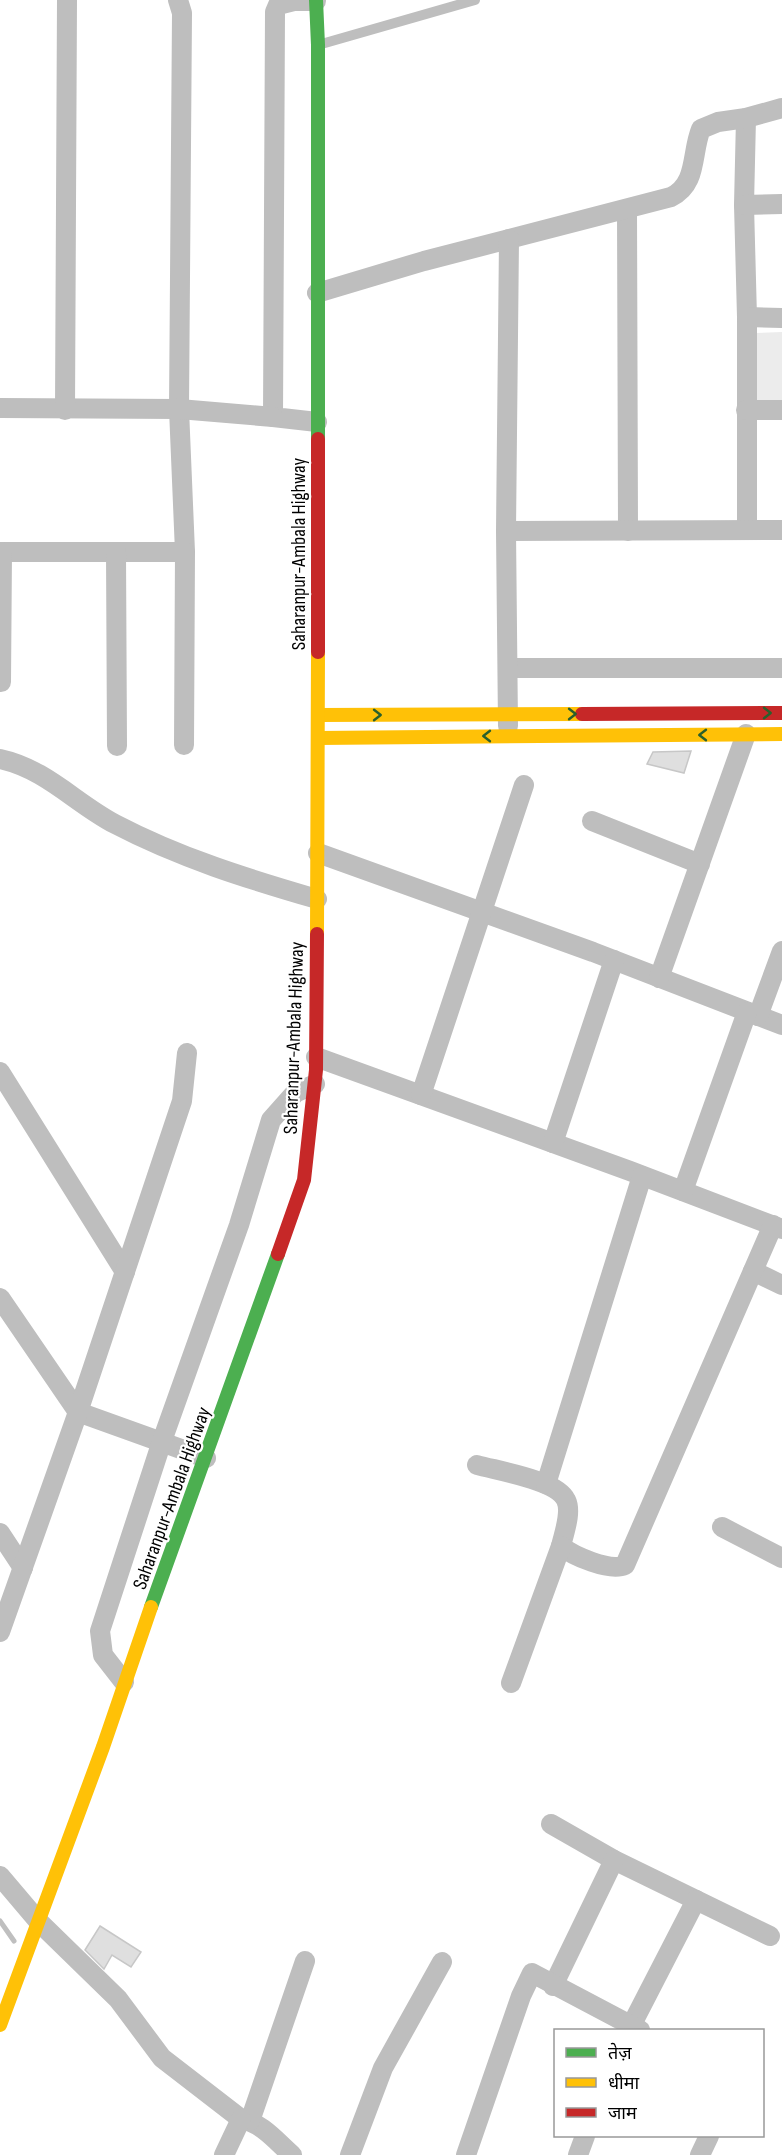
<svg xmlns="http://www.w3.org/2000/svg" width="782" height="2155" viewBox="0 0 782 2155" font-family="'Sofia Sans Condensed','Noto Sans Devanagari',sans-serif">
<rect width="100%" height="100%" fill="#fff"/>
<polygon fill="#ececec" points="782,332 782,400 755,400 755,333"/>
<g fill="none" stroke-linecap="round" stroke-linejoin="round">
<polyline stroke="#bfbfbf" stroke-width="5" points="0,1921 14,1941"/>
</g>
<g fill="#dfdfdf" stroke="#c7c7c7" stroke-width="1.5">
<polygon points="691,751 684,773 647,764 653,752"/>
<polygon points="100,1926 141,1952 131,1967 112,1955 104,1969 85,1950"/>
</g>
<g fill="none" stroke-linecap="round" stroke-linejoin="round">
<polyline stroke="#bebebe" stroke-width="10" points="318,45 475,0"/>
<g stroke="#bebebe" stroke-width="20">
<polyline points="178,0 182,13 179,409 185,552 184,745"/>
<polyline points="316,1 294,1 278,5 275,12 273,417 317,422"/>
<polyline points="746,118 744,205 747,317 747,530"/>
<polyline points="744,205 782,204"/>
<polyline points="627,210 628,531"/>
<path d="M 317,293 L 424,261 L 671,197 C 698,184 691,153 701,129 L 718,122 L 746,118 L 782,108"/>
<polyline points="747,317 782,318"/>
<polyline points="0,408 179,409 273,417"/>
<polyline points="65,410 67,0"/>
<polyline points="746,410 782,410"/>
<polyline points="506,531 782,530"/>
<polyline points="0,552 185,552"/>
<polyline points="116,552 117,746"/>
<polyline points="508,668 782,668"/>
<polyline points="1,682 2,552"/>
<polyline points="508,726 506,531 509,239"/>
<path d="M 0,759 C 46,769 75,803 115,824 C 180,858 248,879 317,899"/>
<polyline points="592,821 700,864"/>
<polyline points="318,853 593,952 782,1025"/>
<polyline points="659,978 746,734"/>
<polyline points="758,1016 782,951"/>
<polyline points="316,1057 630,1171 782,1229"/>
<polyline points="0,1072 125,1272"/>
<polyline points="421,1095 524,785"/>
<polyline points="553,1143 614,960"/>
<polyline points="683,1191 747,1012"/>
<polyline points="753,1271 782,1285"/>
<polyline points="0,1298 78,1412 206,1458"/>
<path d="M 477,1465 C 498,1471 557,1480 566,1500 C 572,1512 564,1533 561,1546 C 573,1556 610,1572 625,1565 L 773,1225"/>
<polyline points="546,1484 642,1176"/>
<polyline points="722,1527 782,1558"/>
<polyline points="0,1533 23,1568"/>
<polyline points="0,1632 78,1412 182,1101 187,1053"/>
<polyline points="124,1682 103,1655 100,1631 162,1441 239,1225 271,1120 295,1093 315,1084"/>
<polyline points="511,1683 561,1546"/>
<polyline points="551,1824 614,1860 770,1936"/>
<path d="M 0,1876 L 39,1922 L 118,1999 L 162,2058 L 241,2119 C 262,2123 276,2141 292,2155"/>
<polyline points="553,1986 614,1860"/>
<polyline points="629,2030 696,1900"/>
<polyline points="250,2121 305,1961"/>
<polyline points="224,2155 241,2119"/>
<polyline points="350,2155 383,2068 442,1962"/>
<polyline points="466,2155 521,1996 532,1973 640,2030"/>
<polyline points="578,2155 585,2136"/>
<polyline points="700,2155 709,2136"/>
</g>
<g stroke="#4caf50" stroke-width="14">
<polyline points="316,0 318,45 318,439"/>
<polyline points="151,1607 278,1254"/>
</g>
<g stroke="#ffc107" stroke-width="14">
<polyline points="318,715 582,714"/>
<polyline points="318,738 782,734"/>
<polyline points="317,934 318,652"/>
<polyline points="0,2025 103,1747 151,1607"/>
</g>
<g stroke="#c62828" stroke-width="14">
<polyline points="318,439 318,652"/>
<polyline points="582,714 782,713"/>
<polyline points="278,1254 304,1180 316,1070 317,934"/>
</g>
</g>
<defs><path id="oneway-chevron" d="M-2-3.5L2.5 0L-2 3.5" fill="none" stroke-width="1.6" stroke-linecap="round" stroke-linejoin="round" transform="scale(1.5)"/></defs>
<g stroke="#2a602c">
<use href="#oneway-chevron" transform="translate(767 713)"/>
<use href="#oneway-chevron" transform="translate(572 714)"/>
<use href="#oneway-chevron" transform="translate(377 715)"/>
<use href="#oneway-chevron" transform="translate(703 735) rotate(180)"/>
<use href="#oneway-chevron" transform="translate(487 736) rotate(180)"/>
</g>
<g text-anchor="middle" stroke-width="4.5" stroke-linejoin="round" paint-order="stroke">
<g font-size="20" fill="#000" stroke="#fff">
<text transform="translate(298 554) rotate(-90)" y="7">Saharanpur-Ambala Highway</text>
<text transform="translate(293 1038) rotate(-88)" y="7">Saharanpur-Ambala Highway</text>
<text transform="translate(171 1498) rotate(-70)" y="7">Saharanpur-Ambala Highway</text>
</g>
</g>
<rect x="554" y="2029" width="210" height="108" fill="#ffffff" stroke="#999999" stroke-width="1.5"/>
<rect x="566" y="2048" width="30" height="9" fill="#4caf50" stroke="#999999" stroke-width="1.5"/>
<text x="608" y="2059" font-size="18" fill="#000000">तेज़</text>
<rect x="566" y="2078" width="30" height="9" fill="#ffc107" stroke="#999999" stroke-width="1.5"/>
<text x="608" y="2089" font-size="18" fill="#000000">धीमा</text>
<rect x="566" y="2108" width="30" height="9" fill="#c62828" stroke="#999999" stroke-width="1.5"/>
<text x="608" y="2119" font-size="18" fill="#000000">जाम</text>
</svg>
